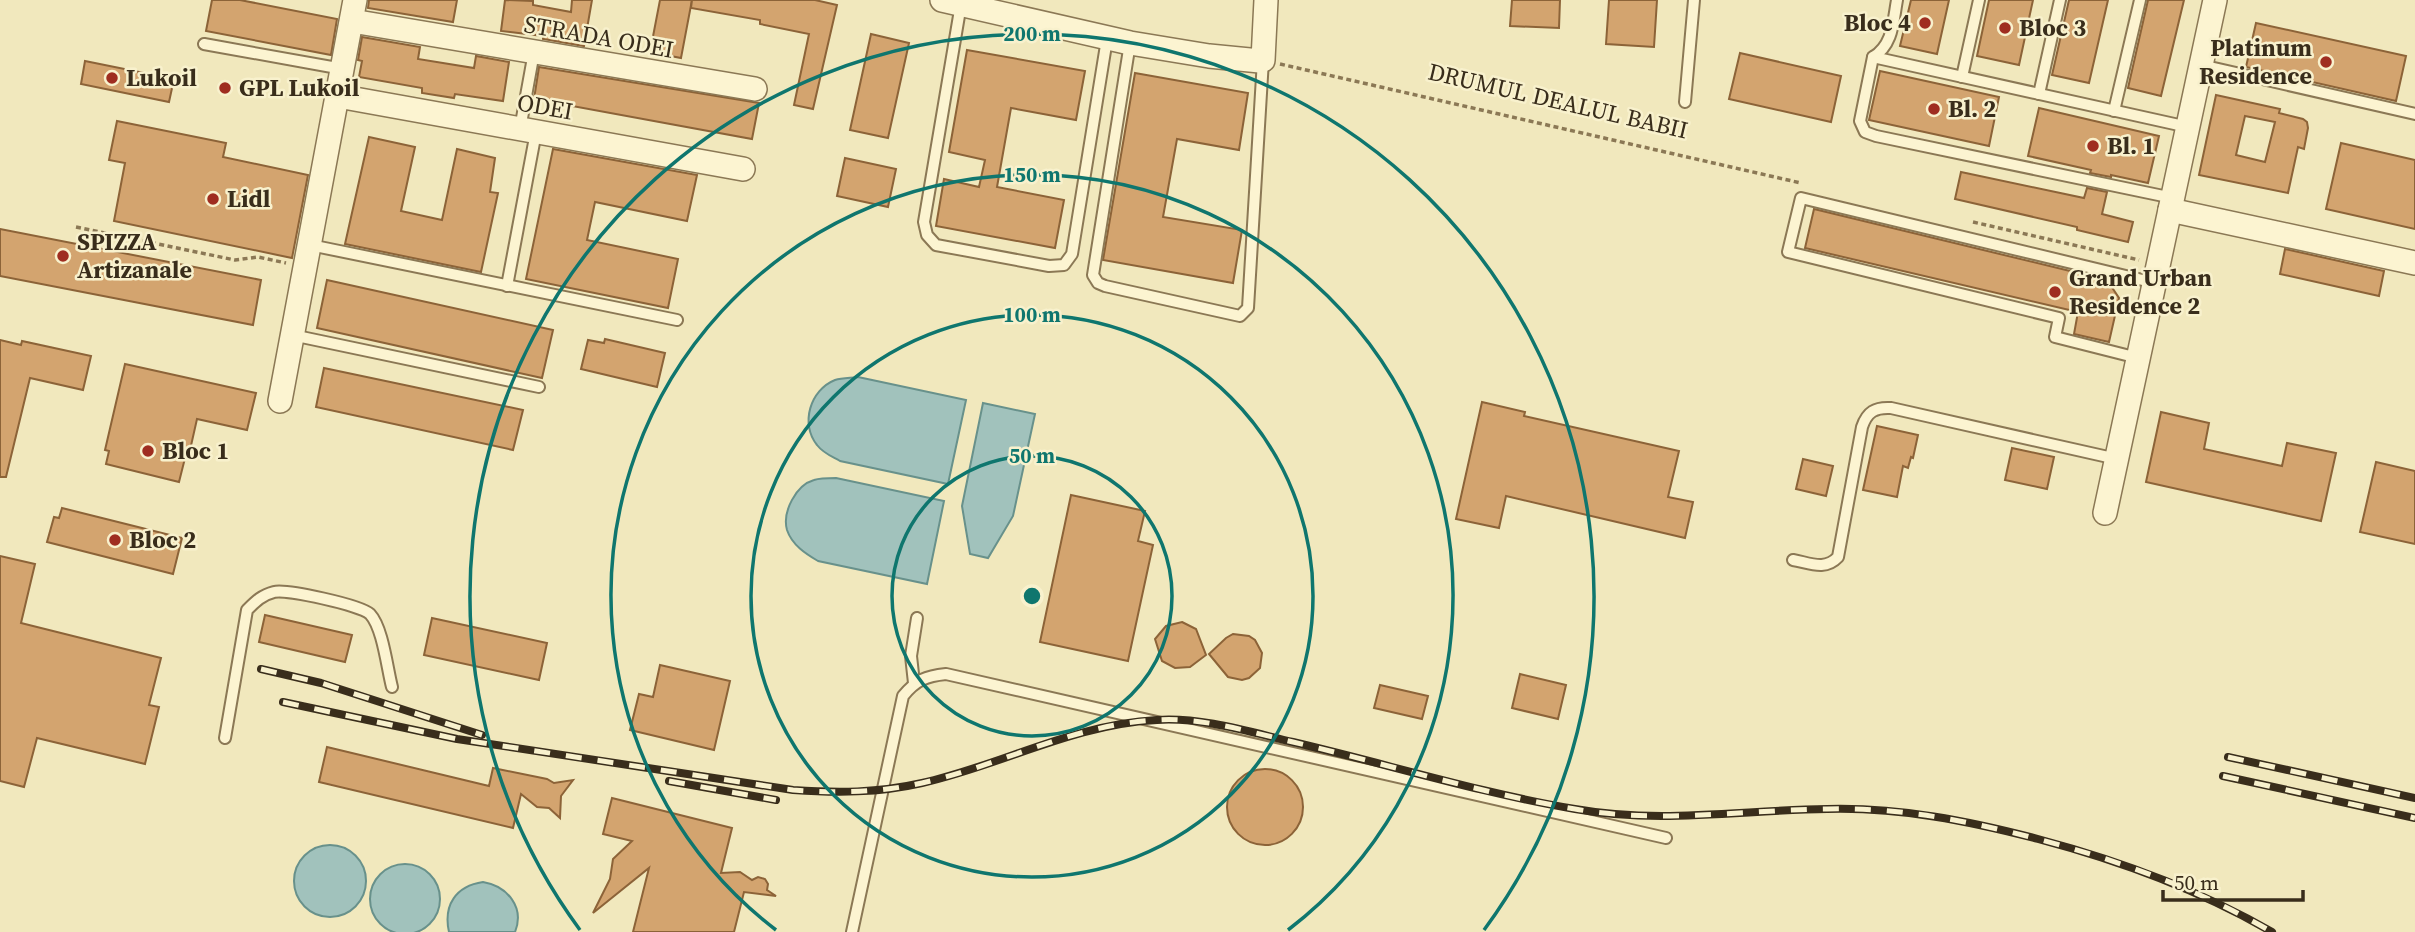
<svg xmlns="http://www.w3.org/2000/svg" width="2415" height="932" viewBox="0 0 2415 932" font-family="'Source Serif 4',serif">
<rect width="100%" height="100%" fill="#f1e8bd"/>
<g fill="#a1c2bc" stroke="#68918b" stroke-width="2">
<path d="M 858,377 L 966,400 L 948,484 L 840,461 C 831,456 823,453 817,445 C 800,424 810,390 835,380 C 842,378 851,378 858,377 Z"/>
<polygon points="983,403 1035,414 1013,516 988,558 970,554 962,506"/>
<path d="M 836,478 L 944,501 L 927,584 L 818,561 C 806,554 792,545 787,530 C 782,512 796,485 814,480 C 820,478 829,478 836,478 Z"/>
<circle cx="330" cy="881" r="36"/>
<circle cx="405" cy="899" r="35"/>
<path d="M 483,882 C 507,886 525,907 515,932 L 449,932 C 443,905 456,886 483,882 Z"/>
</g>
<g fill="#d3a46f" stroke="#8c6338" stroke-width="2" fill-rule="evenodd">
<polygon points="212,0 240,0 337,19 331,55 206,31"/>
<polygon points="369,0 457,0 453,22 368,8"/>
<polygon points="505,0 533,1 533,5 571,12 572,0 592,0 584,46 543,39 543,36 501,31"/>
<polygon points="660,0 692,0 681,58 650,52"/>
<polygon points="692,0 815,0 837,5 813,109 794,105 809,34 760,24 760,20 691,8"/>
<polygon points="1512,0 1560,0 1559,28 1510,26"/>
<polygon points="1609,0 1657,0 1654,47 1606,44"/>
<polygon points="1911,0 1949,0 1937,54 1900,46"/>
<polygon points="1989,0 2033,0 2019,65 1977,56"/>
<polygon points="2069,0 2108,0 2089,83 2052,75"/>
<polygon points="2148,0 2184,0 2161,96 2128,88"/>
<polygon points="2256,23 2406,56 2396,101 2246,67"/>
<polygon points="871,34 909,43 888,138 850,130"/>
<polygon points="362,37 420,47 418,59 474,68 476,56 509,62 503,101 455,94 454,98 422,93 422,88 359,77 362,61 358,60"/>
<polygon points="967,50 1085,71 1076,120 1011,108 997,187 1064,200 1055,248 936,226 944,179 979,187 985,160 949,152"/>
<polygon points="1740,53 1841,76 1831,122 1729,99"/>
<polygon points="85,61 174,79 169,102 81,84"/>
<polygon points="539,67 759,103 752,139 534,99"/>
<polygon points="1880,71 1999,97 1989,146 1869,120"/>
<polygon points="1135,73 1248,93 1239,150 1177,139 1163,217 1242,230 1233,283 1103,260"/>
<path d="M 2216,95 L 2280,109 L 2279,113 L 2303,119 L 2307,122 L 2308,128 L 2304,149 L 2298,147 L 2288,193 L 2199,175 ZM 2245,116 L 2275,122 L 2265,162 L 2236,155 Z"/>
<polygon points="2039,108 2159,136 2148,183 2111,175 2111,177 2090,173 2091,170 2028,156"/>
<polygon points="117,121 226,143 223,157 308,175 292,258 114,221 125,163 109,160"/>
<polygon points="369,137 415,147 401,211 442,220 457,149 495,158 490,192 498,193 481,272 345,244"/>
<polygon points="2341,143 2415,160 2415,229 2326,209"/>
<polygon points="553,149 697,175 687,221 595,202 587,240 678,259 668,308 526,279"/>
<polygon points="845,158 896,169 888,207 837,196"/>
<polygon points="1961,172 2084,198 2087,188 2107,192 2102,214 2133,222 2128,242 2077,230 2077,227 1955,199"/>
<polygon points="1814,209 2107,280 2119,298 2109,342 2074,334 2078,312 1805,248"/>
<polygon points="0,229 261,280 253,325 0,276"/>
<polygon points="2285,249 2384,271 2379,296 2280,274"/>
<polygon points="327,280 553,330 542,378 317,328"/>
<polygon points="605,339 665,353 657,387 581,369 588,340 604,343"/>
<polygon points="0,340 21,345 22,341 91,356 83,390 30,378 6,477 0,477"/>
<polygon points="125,364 256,393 247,430 197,419 188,459 185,458 179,482 106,464 109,451 105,450"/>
<polygon points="324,368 523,410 513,450 316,407"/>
<polygon points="1482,402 1525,412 1524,416 1679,451 1668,497 1693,502 1685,538 1506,496 1499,528 1456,519"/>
<polygon points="2161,412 2209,423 2204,449 2282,466 2287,443 2336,453 2321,521 2146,482"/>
<polygon points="1877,426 1918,435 1913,458 1911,457 1908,468 1903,466 1897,497 1863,490"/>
<polygon points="2012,448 2054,457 2047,489 2005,480"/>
<polygon points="1803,459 1833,466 1826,496 1796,489"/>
<polygon points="2376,462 2415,471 2415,544 2360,532"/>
<polygon points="1071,495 1145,511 1138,541 1153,545 1128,661 1040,642"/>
<polygon points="62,508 182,538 173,574 47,542 54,517 59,518"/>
<polygon points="0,556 35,564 21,623 161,658 149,705 159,707 145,764 37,738 24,787 0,781"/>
<polygon points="265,615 352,635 345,662 259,642"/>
<polygon points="432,618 547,643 539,680 424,655"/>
<polygon points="1182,622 1196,629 1206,655 1190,667 1175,668 1162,661 1155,639 1166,626"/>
<polygon points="1233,634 1249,636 1255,640 1262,653 1260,668 1249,678 1242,680 1228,677 1209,654 1226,638"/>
<polygon points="660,665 730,681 714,750 630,730 639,694 653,697"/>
<polygon points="1520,674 1566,685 1558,719 1512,708"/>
<polygon points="1380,685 1428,696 1422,719 1374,708"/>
<polygon points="327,747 489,786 493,768 547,779 554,783 573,780 561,796 560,818 549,808 537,807 521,794 513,828 319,782"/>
<circle cx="1265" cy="807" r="38"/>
<polygon points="612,798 732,828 721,873 740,872 752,880 758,877 765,879 768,884 767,890 776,896 744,892 734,932 633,932 649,868 593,913 610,879 613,859 632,841 603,834"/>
</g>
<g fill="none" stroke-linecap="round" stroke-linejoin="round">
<g stroke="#8b7855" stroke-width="14">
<g id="service">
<path d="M 1897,0 C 1893,22 1893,45 1873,57 L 1860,121 L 1865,132 L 1876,136 L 2173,198"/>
<polyline points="961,4 924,222 927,235 936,245 1049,266 1064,265 1072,254 1107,39"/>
<polyline points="1130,43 1093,275 1098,283 1105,286 1240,316 1248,308 1263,60"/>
<polyline points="204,44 343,69"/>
<polyline points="1873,57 2188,127"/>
<polyline points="2201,65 2415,114"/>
<polyline points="1962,77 1979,0"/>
<polyline points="2039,94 2060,0"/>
<polyline points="1685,102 1694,0"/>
<polyline points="2114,111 2140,0"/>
<polyline points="520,129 534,52"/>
<polyline points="310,245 677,320"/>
<polyline points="507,286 536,132"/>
<polyline points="292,335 539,387"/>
<polyline points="2138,358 2055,337 2059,318 1788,252 1801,198 2155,283"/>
<path d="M 1793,560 C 1810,563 1825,571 1838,557 L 1862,427 C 1867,412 1875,407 1891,408 L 2117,459"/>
<polyline points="914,683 911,656 917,618"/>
<path d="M 225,738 L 247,610 C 256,601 262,595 274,592 C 287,589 360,605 370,614 C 383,628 387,668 392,687"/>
<path d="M 852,932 L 903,696 C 916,680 926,676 946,674 L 1666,838"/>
</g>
</g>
<g stroke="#8b7855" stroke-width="26">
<g id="minor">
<polyline points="942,0 1130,43 1209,56 1260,61 1263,60 1266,0"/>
<polyline points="352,21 755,89"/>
<polyline points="338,96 743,169"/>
<polyline points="2170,210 2415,263"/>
<polyline points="280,401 355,0"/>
<polyline points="2105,513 2215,0"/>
</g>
</g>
<g stroke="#8b7855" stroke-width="3.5" stroke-dasharray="5 3.5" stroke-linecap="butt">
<polyline points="1280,64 1801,183"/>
<polyline points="1973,222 2139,260"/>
<polyline points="76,227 235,260 258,257 286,263"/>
</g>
<use href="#service" stroke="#fcf4d1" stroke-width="10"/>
<use href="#minor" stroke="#fcf4d1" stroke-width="23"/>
<g stroke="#392d1b" stroke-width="8">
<g id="rail">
<polyline points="261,669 321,683 482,735"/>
<path d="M 283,702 L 457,739 L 793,790 C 837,793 878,793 922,783 C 1002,765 1074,724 1157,720 C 1202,717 1250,732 1293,742 C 1387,764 1480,793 1575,809 C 1659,824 1743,810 1827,809 C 1899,807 1969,821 2038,839 C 2121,861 2198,889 2272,932"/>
<polyline points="2228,757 2415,798"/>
<polyline points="2223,776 2415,818"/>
<polyline points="669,781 776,800"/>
</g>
</g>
<use href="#rail" stroke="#f8f1cd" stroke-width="5" stroke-dasharray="16" stroke-linecap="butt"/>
</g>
<g fill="none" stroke="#0f766e" stroke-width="3.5">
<circle cx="1032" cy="596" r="140"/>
<circle cx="1032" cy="596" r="281"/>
<path d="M776 930A421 421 0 1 1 1288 930"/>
<path d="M580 930A562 562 0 1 1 1484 930"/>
</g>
<g fill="#9f2d20" stroke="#f8f1cd" stroke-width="2.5">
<circle cx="1925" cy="23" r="7"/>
<circle cx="2005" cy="28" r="7"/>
<circle cx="2326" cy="62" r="7"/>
<circle cx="112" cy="78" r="7"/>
<circle cx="225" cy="88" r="7"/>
<circle cx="1934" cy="109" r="7"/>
<circle cx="2093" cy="146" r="7"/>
<circle cx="213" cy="199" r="7"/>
<circle cx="63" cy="256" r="7"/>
<circle cx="2055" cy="292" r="7"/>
<circle cx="148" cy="451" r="7"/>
<circle cx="115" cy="540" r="7"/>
</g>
<g text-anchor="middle" stroke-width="5" stroke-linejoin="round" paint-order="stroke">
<g font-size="24" font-weight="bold" fill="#392d1b" stroke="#f8f1cd" text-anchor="start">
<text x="1911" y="31" text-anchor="end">Bloc 4</text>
<text x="2019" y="36">Bloc 3</text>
<text x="2312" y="56" text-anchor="end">Platinum<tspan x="2312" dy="28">Residence</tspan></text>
<text x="126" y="86">Lukoil</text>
<text x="239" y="96">GPL Lukoil</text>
<text x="1948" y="117">Bl. 2</text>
<text x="2107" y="154">Bl. 1</text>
<text x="227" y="207">Lidl</text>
<text x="77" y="250">SPIZZA<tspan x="77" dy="28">Artizanale</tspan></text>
<text x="2069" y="286">Grand Urban<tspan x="2069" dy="28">Residence 2</tspan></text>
<text x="162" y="459">Bloc 1</text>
<text x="129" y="548">Bloc 2</text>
</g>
<g font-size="24" fill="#392d1b" stroke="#f8f1cd">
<text transform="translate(599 37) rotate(10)" y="8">STRADA ODEI</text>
<text transform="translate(1558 101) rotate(13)" y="8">DRUMUL DEALUL BABII</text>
<text transform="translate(545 107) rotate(10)" y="8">ODEI</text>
</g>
</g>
<circle cx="1032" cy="596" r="10" fill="#0f766e" stroke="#f8f1cd" stroke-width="3.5"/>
<g font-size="21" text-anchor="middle" font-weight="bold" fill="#0f766e" stroke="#f8f1cd" stroke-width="5" stroke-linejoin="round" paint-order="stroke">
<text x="1032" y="41">200 m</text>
<text x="1032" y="182">150 m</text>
<text x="1032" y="322">100 m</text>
<text x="1032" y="463">50 m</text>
</g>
<path d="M2163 890v10h140v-10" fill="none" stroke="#392d1b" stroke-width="3.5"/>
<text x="2174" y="890" font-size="21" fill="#392d1b" stroke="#f8f1cd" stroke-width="5" paint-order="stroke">50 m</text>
</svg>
